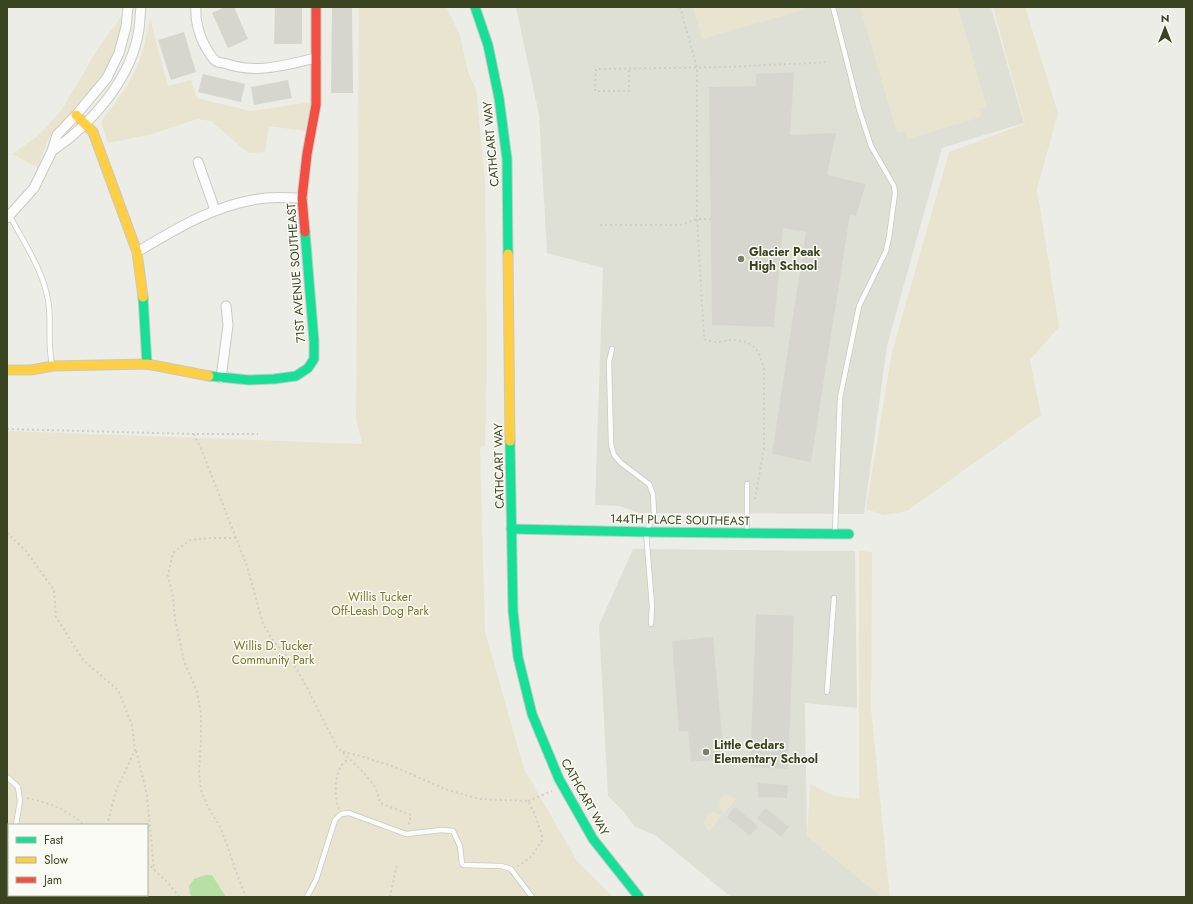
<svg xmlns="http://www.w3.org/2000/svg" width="1193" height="904" viewBox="0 0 1193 904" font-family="Jost,sans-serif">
<rect width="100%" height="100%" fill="#edede8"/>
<g fill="#dee0d5">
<polygon points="516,7 991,7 1024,123 942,148 887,346 864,514 640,513 619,506 595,505 603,268 547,253 539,115"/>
<polygon points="633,549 855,551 857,708 805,703 807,836 881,896 880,897 731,897 655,835 635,827 624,812 608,796 599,625"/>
</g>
<g fill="#e8e4cf" fill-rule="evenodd">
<path d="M 359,7 L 446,7 L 460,35 L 468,72 L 476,89 L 485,181 L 487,360 L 485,446 L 480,448 L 485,631 L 524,769 L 577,861 L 613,897 L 7,897 L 7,431 L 362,444 L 356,418 ZM 9,825 L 147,825 L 147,895 L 9,895 Z"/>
<polygon points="693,7 803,7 804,10 702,39"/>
<polygon points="860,7 958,7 987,107 980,109 982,117 907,139 905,131 897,133"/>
<polygon points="993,7 1025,7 1058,113 1037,189 1059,327 1030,360 1041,415 907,511 884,515 866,509 892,352 949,152 1025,124"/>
<path d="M 124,13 C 120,45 108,74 86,98 C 73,112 59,124 49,139 C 44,147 41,159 38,168 L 12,154 L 38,136 L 61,111 L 99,47 Z"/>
<polygon points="150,18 168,86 191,80 197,98 250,111 312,102 305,131 269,126 265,152 248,153 211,121 197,119 149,135 108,143 102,126 102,120 128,85 137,67 144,47"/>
<polygon points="859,551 872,552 871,707 890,897 880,897 880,896 807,836 810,784 834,796 859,799"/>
<path d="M 724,795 L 729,795 L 736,799 L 724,813 C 717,808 717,800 724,795 Z"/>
<path d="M 710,812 L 715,812 L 721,816 L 709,831 C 702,825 703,818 710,812 Z"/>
</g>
<polygon fill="#b7e0a4" points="206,875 212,875 226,897 192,897 190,894 189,886 194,879"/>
<g fill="#d6d6cf">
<polygon points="225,7 234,7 248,39 228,48 212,13"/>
<polygon points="275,7 302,7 302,44 274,44"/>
<polygon points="332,7 352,7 353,93 331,93"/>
<polygon points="184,32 196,72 171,80 158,40"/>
<polygon points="794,72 790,135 836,133 827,175 866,184 856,216 850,215 811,462 772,454 806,232 783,228 774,327 712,325 709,87 756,86 756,74"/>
<polygon points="203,74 245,84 241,102 198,92"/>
<polygon points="288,80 292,98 254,105 251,87"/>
<polygon points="756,614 794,616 788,769 750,767"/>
<polygon points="713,637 724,759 691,762 688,731 679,731 672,641"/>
<polygon points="758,783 788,785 787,798 758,797"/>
<polygon points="735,807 758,826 750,836 727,817"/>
<polygon points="766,808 789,827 781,837 757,818"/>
</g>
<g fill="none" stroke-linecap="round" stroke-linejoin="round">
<g stroke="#c9cac4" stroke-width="6">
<g id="lane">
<polyline points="833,7 859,109 871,146 894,186 895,193 889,237 886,251 859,306 840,398 835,532"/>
<path d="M 10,216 C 24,243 43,270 48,300 C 52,321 47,343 52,364"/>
<polyline points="612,349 609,362 611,444 614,455 621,463 649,484 653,494 654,514 646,532 652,606 651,624"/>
<polyline points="747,484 747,532"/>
<polyline points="827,692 834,598"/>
<polyline points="7,777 18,787 20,801 16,825"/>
<polyline points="7,838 9,836"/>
<polyline points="307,897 316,880 335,820 341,814 349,813 406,834 442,830 453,831 460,846 462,864 464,865 501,866 511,869 532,897"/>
</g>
</g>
<g stroke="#c9cac4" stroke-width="11">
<g id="street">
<path d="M 196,7 C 195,18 198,30 202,40 C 205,46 210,57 216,61 C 218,63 224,63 227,64 C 257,74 286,65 316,58"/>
<path d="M 52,151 C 92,124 132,78 139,29 C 140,22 140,14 141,7"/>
<polyline points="198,162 215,210"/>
<polyline points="7,218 34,188 52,151 57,135 76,115 107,78 119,53 126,27 128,7"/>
<path d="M 137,252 C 177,228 218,203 266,198 C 277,197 290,198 302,198"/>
<polyline points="221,378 228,325 226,306"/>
</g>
</g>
<g stroke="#c8c9c2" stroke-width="11">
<g id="fast">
<polyline points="475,7 488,45 499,98 507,159 508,254"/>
<polyline points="143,297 147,364"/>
<polyline points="209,376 249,380 274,379 296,376 308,368 314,359 314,341 305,232"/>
<polyline points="510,441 513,611 518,657 532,714 559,779 593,839 639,897"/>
<polyline points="511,529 646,532 849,534"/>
</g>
</g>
<g stroke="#c8c9c2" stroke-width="11">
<g id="slow">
<polyline points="76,115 93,132 137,252 143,297"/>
<polyline points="508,254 510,441"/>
<polyline points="7,370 31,370 53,366 147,364 209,376"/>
</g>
</g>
<g stroke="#c8c9c2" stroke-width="11">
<polyline id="jam" points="305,232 302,198 307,154 316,105 316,7"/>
</g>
<g stroke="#cdcfc6" stroke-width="2" stroke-dasharray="2 3" stroke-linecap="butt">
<path d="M 680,7 L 697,68 L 697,219 L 704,339 C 707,340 712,342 716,342 C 720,342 725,341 729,340 C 753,340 758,347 764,369 L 764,448 L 755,499"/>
<polyline points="629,70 629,91 595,91 596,69 727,67 829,62"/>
<polyline points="600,225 680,225 697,219 711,219"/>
<polyline points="7,429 194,434 258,434"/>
<polyline points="194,434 202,451 247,566 263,624 274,642 291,660 304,682 337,747 363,772 374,785 378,794 380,803 411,815 408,827"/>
<polyline points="7,533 26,551 54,590 56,617 83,660 118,690 132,725 135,750 116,791 107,825"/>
<polyline points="236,538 210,538 190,540 173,553 168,575 173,597 175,619 184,661 197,692 201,714 201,741 199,772 201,790 208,807 219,825 228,847 235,869 246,897"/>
<polyline points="136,751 147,795 154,870"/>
<polyline points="343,752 357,755 395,767 445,789 479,799 528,801 535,815 542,835 542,840 532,856 518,866"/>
<path d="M 27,798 C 50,803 66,809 84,825"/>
<polyline points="528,801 552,791"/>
<path d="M 339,809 C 334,800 335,777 340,768 C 342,764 346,761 348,758"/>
<polyline points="147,863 169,884 179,897"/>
<polyline points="390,897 397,864"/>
</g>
<use href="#lane" stroke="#fcfcfc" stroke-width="4.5"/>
<use href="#street" stroke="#fcfcfc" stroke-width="9"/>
<use href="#fast" stroke="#16e098" stroke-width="9"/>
<use href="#slow" stroke="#ffcf43" stroke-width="9"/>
<use href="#jam" stroke="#f24e42" stroke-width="9"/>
</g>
<g fill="#797f67" stroke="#fbfbf6" stroke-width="1.5">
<circle cx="741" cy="259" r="4"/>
<circle cx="706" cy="752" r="4"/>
</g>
<g text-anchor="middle" stroke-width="3" stroke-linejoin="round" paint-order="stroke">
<g font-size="12" fill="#3b4421" stroke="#fbfbf6">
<text transform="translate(491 144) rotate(-95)" y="4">CATHCART WAY</text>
<text transform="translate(296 273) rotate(-94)" y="4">71ST AVENUE SOUTHEAST</text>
<text transform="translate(499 466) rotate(-91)" y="4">CATHCART WAY</text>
<text transform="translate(680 520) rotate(1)" y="4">144TH PLACE SOUTHEAST</text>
<text transform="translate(585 797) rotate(61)" y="4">CATHCART WAY</text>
</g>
<g font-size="12" font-weight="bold" fill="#3b4421" stroke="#fbfbf6" text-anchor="start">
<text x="749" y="256">Glacier Peak<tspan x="749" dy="14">High School</tspan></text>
<text x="714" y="749">Little Cedars<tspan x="714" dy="14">Elementary School</tspan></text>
</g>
<g font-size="12" fill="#7b7625" stroke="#fbfbf6">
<text x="380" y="601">Willis Tucker<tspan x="380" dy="14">Off-Leash Dog Park</tspan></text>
<text x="273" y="650">Willis D. Tucker<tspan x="273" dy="14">Community Park</tspan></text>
</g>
</g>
<rect width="1193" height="904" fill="none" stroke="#3b4421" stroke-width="16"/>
<rect x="8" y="824" width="140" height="72" fill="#fbfbf6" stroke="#aeb2a1"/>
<rect x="16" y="837" width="20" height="6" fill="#16e098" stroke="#aeb2a1"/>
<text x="44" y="844" font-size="12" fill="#3b4421">Fast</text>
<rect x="16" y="857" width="20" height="6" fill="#ffcf43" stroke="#aeb2a1"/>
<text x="44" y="864" font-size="12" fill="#3b4421">Slow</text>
<rect x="16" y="877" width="20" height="6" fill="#f24e42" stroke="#aeb2a1"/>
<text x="44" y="884" font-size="12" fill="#3b4421">Jam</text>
<g transform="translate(1165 28)" stroke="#fbfbf6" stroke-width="3" paint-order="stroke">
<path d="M0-3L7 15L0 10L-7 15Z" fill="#3b4421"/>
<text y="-6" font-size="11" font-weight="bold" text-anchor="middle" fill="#3b4421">N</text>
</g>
</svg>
